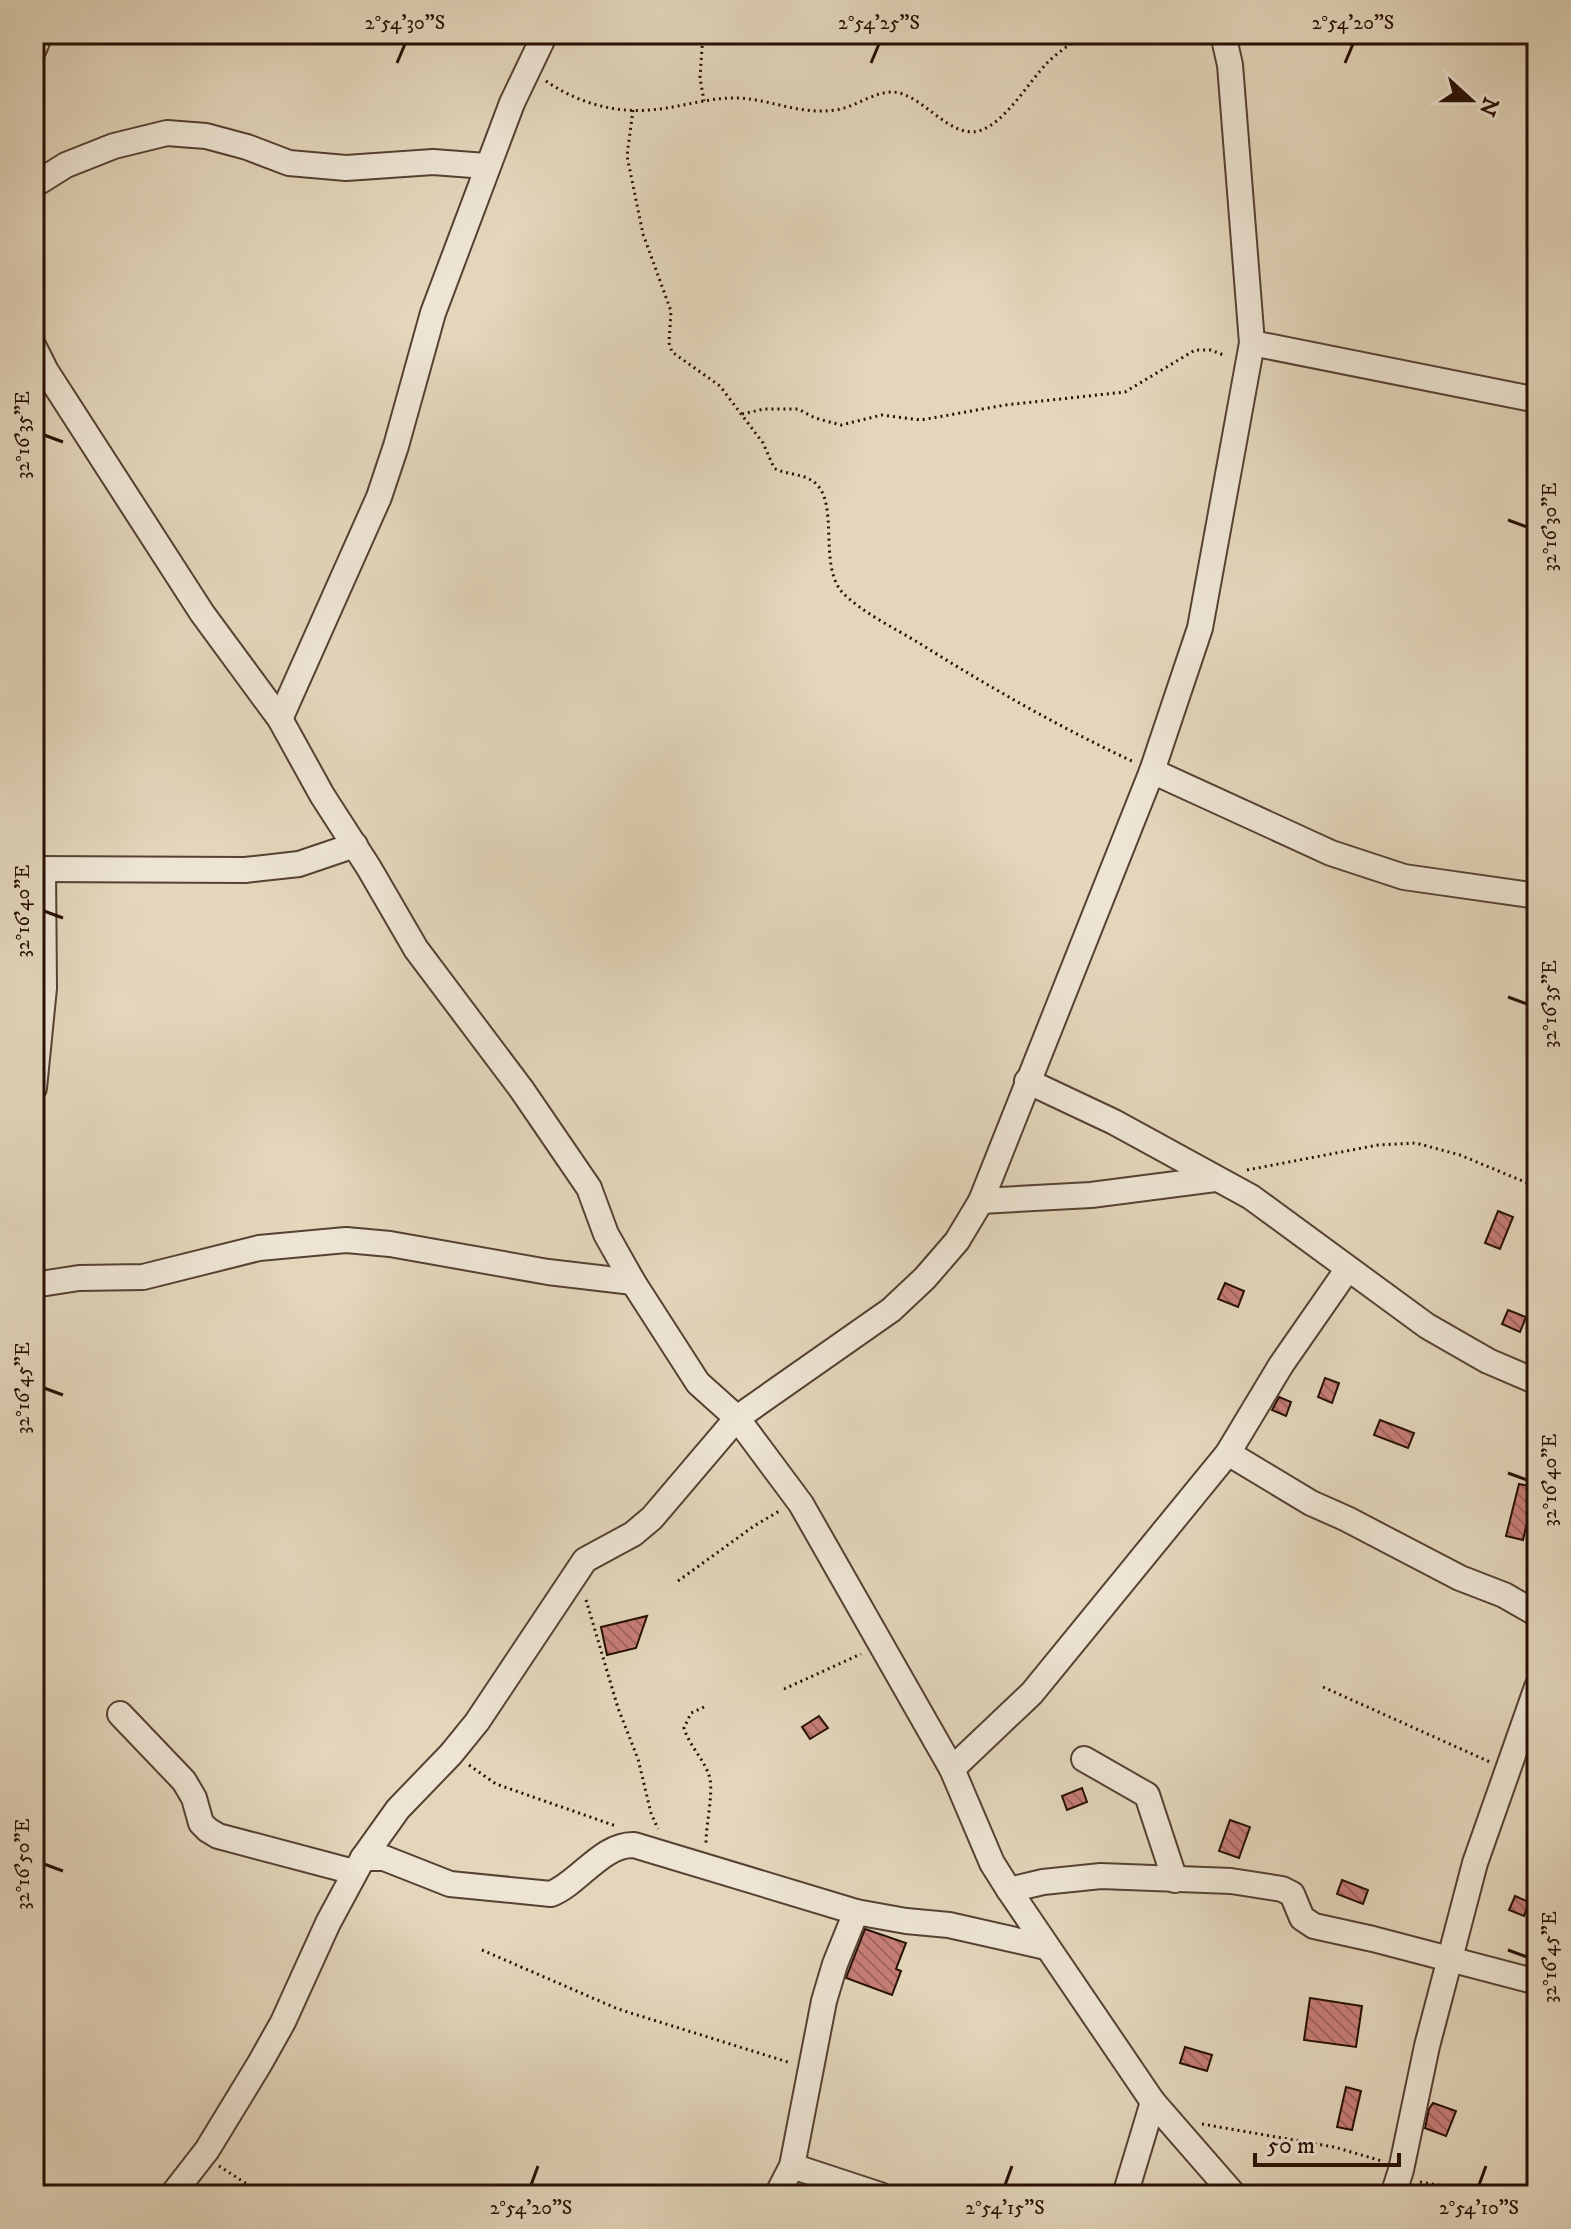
<svg xmlns="http://www.w3.org/2000/svg" width="1571" height="2229" viewBox="0 0 1571 2229" font-family="'IM FELL DW Pica',serif">
<defs>
<pattern id="building-back-hatch" width="6" height="6" patternUnits="userSpaceOnUse" patternTransform="scale(2)"><rect width="6" height="6" fill="#c77e78"/><path d="M-1 5l2 2M0 0l6 6M5-1l2 2" fill="none" stroke="#a26660"/></pattern>
</defs>
<rect width="100%" height="100%" fill="#e3d6bb"/>
<filter id="stains"><feTurbulence type="fractalNoise" baseFrequency=".0025" numOctaves="4"/><feColorMatrix values="0 0 0 0 .2 0 0 0 0 .09 0 0 0 0 .02 0 0 0 .5 -.17"/></filter>
<radialGradient id="worn" r=".72"><stop offset=".6" stop-color="#630" stop-opacity="0"/><stop offset="1" stop-color="#630" stop-opacity=".3"/></radialGradient>
<g fill="url(#building-back-hatch)" stroke="#270f04" stroke-width="2">
<polygon points="1498,1211 1513,1217 1500,1249 1485,1243"/>
<polygon points="1225,1283 1244,1291 1238,1307 1218,1299"/>
<polygon points="1508,1310 1526,1317 1520,1332 1502,1324"/>
<polygon points="1325,1378 1339,1383 1332,1403 1318,1397"/>
<polygon points="1279,1397 1291,1402 1286,1416 1272,1410"/>
<polygon points="1380,1420 1414,1433 1408,1448 1374,1435"/>
<polygon points="1519,1484 1535,1487 1523,1540 1506,1536"/>
<polygon points="647,1616 636,1648 607,1655 601,1627"/>
<polygon points="819,1716 828,1728 810,1739 802,1727"/>
<polygon points="1082,1788 1087,1802 1067,1810 1062,1796"/>
<polygon points="1230,1820 1250,1827 1239,1858 1219,1851"/>
<polygon points="1342,1880 1368,1890 1363,1904 1337,1894"/>
<polygon points="1515,1896 1529,1902 1524,1916 1509,1910"/>
<polygon points="865,1929 906,1943 896,1969 901,1971 892,1995 846,1978"/>
<polygon points="1310,1998 1362,2006 1356,2047 1304,2040"/>
<polygon points="1185,2047 1212,2055 1207,2071 1180,2063"/>
<polygon points="1346,2087 1361,2091 1352,2130 1337,2127"/>
<polygon points="1433,2103 1456,2111 1446,2136 1425,2128 1429,2109"/>
</g>
<g fill="none" stroke-linecap="round" stroke-linejoin="round">
<g stroke="#564132" stroke-width="28">
<g id="minor">
<polyline points="34,49 40,34"/>
<polyline points="34,185 66,165 114,146 167,133 206,136 247,147 289,163 346,168 433,162 486,166"/>
<polyline points="1252,343 1537,400"/>
<polyline points="34,347 46,371 202,613 280,719 322,795 369,868 416,949 522,1090 589,1188 606,1234 633,1282 698,1383 737,1418 801,1504 952,1769 992,1863 1009,1890 1153,2102 1234,2195"/>
<polyline points="280,719 379,497 396,446 433,313 512,103 545,34"/>
<polyline points="1152,771 1331,853 1404,877 1537,896"/>
<polyline points="34,869 245,870 299,864 355,845"/>
<polyline points="1027,1081 1114,1122 1251,1197 1427,1326 1488,1361 1537,1382"/>
<polyline points="34,1088 44,988 43,869"/>
<polyline points="981,1201 1091,1195 1215,1179"/>
<polyline points="34,1285 79,1278 143,1277 259,1248 346,1240 390,1244 548,1272 633,1282"/>
<polyline points="1228,1453 1311,1503 1347,1519 1460,1578 1504,1595 1537,1614"/>
<polyline points="120,1714 184,1781 194,1798 201,1823 208,1830 218,1836 354,1872"/>
<polyline points="1084,1759 1147,1795 1175,1880"/>
<polyline points="952,1769 1032,1693 1228,1453 1281,1365 1347,1270"/>
<path d="M 363,1858 L 384,1858 L 450,1884 L 551,1894 C 579,1883 602,1844 634,1845 L 856,1912 L 906,1921 L 949,1925 L 1046,1947"/>
<polyline points="1009,1890 1043,1882 1101,1876 1231,1881 1282,1889 1292,1894 1302,1918 1314,1926 1373,1939 1537,1982"/>
<polyline points="792,2166 880,2195"/>
<polyline points="172,2195 207,2150 260,2063 283,2022 328,1923 363,1858 398,1809 451,1754 477,1722 585,1560 633,1534 652,1518 737,1418 891,1310 925,1278 957,1241 981,1201 1152,771 1200,628 1252,343 1230,65 1223,34"/>
<polyline points="777,2195 792,2166 824,2001 835,1964 856,1912"/>
<polyline points="1125,2195 1153,2102"/>
<polyline points="1393,2195 1401,2170 1427,2046 1475,1863 1537,1687"/>
</g>
</g>
<g stroke="#270f04" stroke-width="3" stroke-dasharray="2 4" stroke-linecap="butt">
<polyline points="703,34 700,78 704,101"/>
<path d="M 546,81 C 576,102 613,113 649,110 C 680,108 708,97 739,98 C 773,100 799,115 835,110 C 854,108 873,92 892,92 C 921,92 949,139 979,131 C 1005,123 1028,83 1047,63 C 1058,52 1073,42 1086,34"/>
<path d="M 633,110 L 627,156 L 643,234 L 671,311 L 669,343 L 672,352 L 720,386 L 763,443 L 774,468 C 786,475 802,473 814,482 C 840,502 818,564 842,592 C 861,612 896,629 919,643 C 989,687 1059,727 1134,762"/>
<polyline points="742,414 764,409 798,409 815,418 841,425 882,415 921,420 1005,405 1125,392 1195,350 1211,350 1226,356"/>
<polyline points="1247,1170 1378,1145 1416,1143 1460,1155 1537,1187"/>
<polyline points="678,1581 754,1526 781,1510"/>
<polyline points="586,1600 618,1708 638,1759 651,1813 658,1829"/>
<polyline points="1323,1687 1490,1762"/>
<polyline points="784,1689 861,1654"/>
<path d="M 704,1707 L 691,1713 L 684,1728 C 689,1746 706,1761 710,1779 C 713,1795 706,1825 706,1843"/>
<polyline points="469,1765 496,1784 616,1826"/>
<polyline points="482,1950 618,2009 791,2063"/>
<polyline points="1202,2124 1334,2147 1382,2161"/>
<polyline points="219,2166 264,2195"/>
<polyline points="1420,2182 1496,2195"/>
</g>
<use href="#minor" stroke="#ede4d3" stroke-width="24"/>
</g>
<path fill="none" stroke="#270f04" stroke-width="3" d="M 397,63 L 405,44M 871,63 L 879,44M 1345,63 L 1353,44M 44,435 L 63,442M 1508,520 L 1527,527M 44,911 L 63,918M 1508,997 L 1527,1004M 44,1388 L 63,1395M 1508,1473 L 1527,1480M 44,1864 L 63,1871M 1508,1950 L 1527,1957M 531,2185 L 538,2166M 1005,2185 L 1012,2166M 1479,2185 L 1486,2166"/>
<rect width="1571" height="2229" fill="none" stroke="#e3d6bb" stroke-width="88"/>
<g transform="translate(1471 100) rotate(111)" stroke="#ede4d3" stroke-width="6" paint-order="stroke">
<path d="M0-6L14 30L0 20L-14 30Z" fill="#270f04"/>
<text y="-12" font-size="22" font-weight="bold" text-anchor="middle" fill="#270f04">N</text>
</g>
<path d="M1255 2153v12h144v-12" fill="none" stroke="#270f04" stroke-width="4"/>
<text x="1267" y="2153" font-size="24" fill="#270f04" stroke="#ede4d3" stroke-width="6" paint-order="stroke">50 m</text>
<rect x="44" y="44" width="1483" height="2141" fill="none" stroke="#270f04" stroke-width="3"/>
<g font-size="20" text-anchor="middle" fill="#270f04">
<text x="405" y="29">2°54'30"S</text>
<text x="879" y="29">2°54'25"S</text>
<text x="1353" y="29">2°54'20"S</text>
<text transform="translate(22 435) rotate(-90)" y="7">32°16'35"E</text>
<text transform="translate(1549 527) rotate(-90)" y="7">32°16'30"E</text>
<text transform="translate(22 911) rotate(-90)" y="7">32°16'40"E</text>
<text transform="translate(1549 1004) rotate(-90)" y="7">32°16'35"E</text>
<text transform="translate(22 1388) rotate(-90)" y="7">32°16'45"E</text>
<text transform="translate(1549 1480) rotate(-90)" y="7">32°16'40"E</text>
<text transform="translate(22 1864) rotate(-90)" y="7">32°16'50"E</text>
<text transform="translate(1549 1957) rotate(-90)" y="7">32°16'45"E</text>
<text x="531" y="2214">2°54'20"S</text>
<text x="1005" y="2214">2°54'15"S</text>
<text x="1479" y="2214">2°54'10"S</text>
</g>
<rect width="100%" height="100%" filter="url(#stains)"/>
<rect width="100%" height="100%" fill="url(#worn)"/>
</svg>
